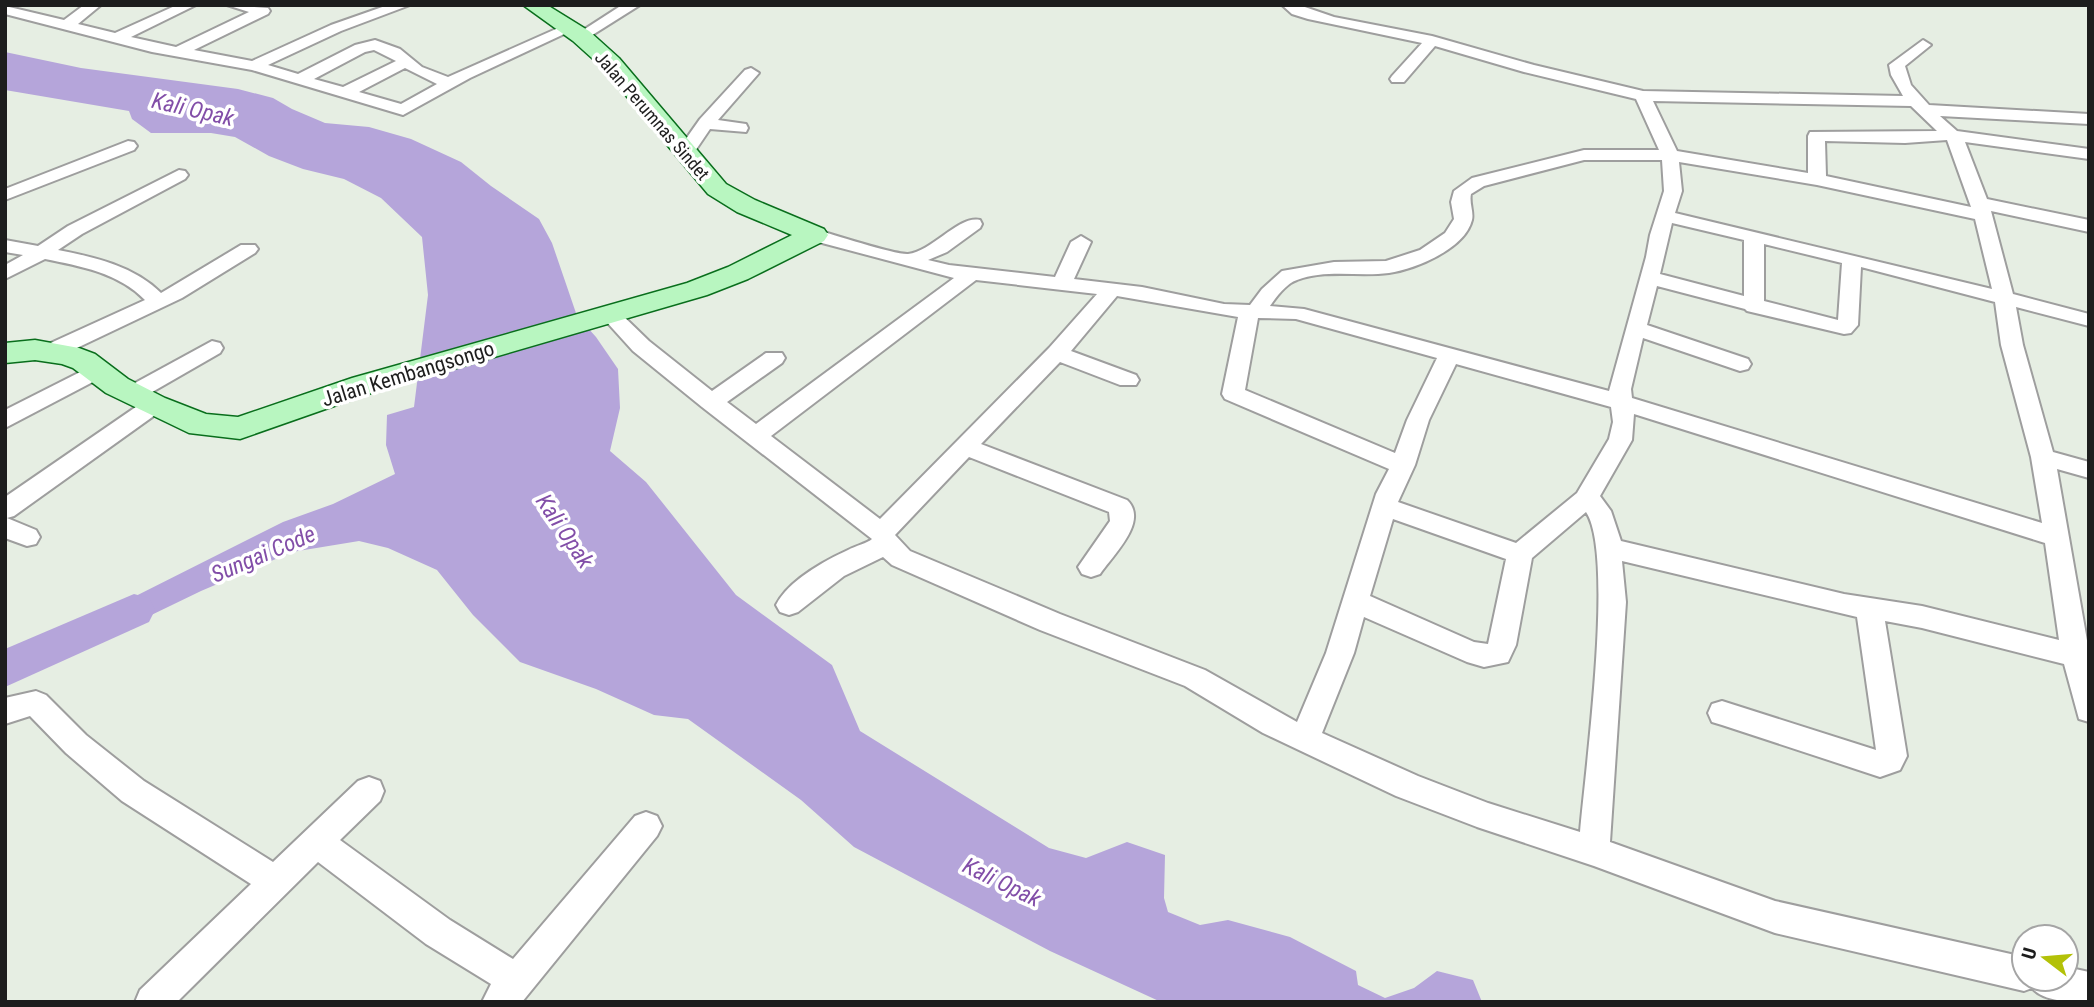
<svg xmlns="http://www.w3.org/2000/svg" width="2094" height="1007" viewBox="0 0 2094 1007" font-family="'Roboto Condensed',sans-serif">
<rect width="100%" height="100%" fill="#e6eee3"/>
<polygon fill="#b5a5da" points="5,52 81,68 238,89 273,98 292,109 325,123 369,127 411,139 461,162 491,186 539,219 552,243 577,316 596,337 618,369 620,408 610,451 646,482 736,595 832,665 860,731 1049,848 1086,858 1127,842 1165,855 1164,898 1168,912 1200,925 1228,920 1290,937 1356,971 1358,985 1385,998 1414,988 1437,971 1473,980 1482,1002 1161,1002 1050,951 854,847 801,800 688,719 654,715 596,689 520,662 473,615 437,570 388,548 359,541 292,552 201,591 79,650 94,617 283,522 333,504 395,474 386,445 387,415 414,407 428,295 422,237 381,198 344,179 303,169 269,156 235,137 211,133 151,133 132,119 129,111 5,90"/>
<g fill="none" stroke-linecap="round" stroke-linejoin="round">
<polygon fill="#b5a5da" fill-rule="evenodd" points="134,594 149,598 155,610 149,622 5,687 5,649"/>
<g stroke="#9e9e9e" stroke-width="4">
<g id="street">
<path d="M 84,5 L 101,5 L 78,24 L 115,33 L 177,5 L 196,5 L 131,37 L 176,47 L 249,12 L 227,5 L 268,8 L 270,11 L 268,14 L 194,50 L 252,61 L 331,25 L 388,5 L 410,5 L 341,31 L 268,65 L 298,74 L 355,45 L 375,40 L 400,49 L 422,67 L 448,77 L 565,25 L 570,24 L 577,28 L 470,78 L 403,115 L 252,70 L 152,52 L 5,14 L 5,6 L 64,20 ZM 374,50 L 396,61 L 343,87 L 314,79 L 365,52 ZM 405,68 L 437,84 L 401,104 L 359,92 Z"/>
<polygon points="622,5 640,5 586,39 576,39 574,36"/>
<path d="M 1282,5 L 1299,5 L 1334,17 L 1432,36 L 1534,65 L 1643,91 L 1903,96 L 1891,75 L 1889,65 L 1923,40 L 1931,45 L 1905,66 L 1911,85 L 1929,105 L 2089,114 L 2089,124 L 1940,116 L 1957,131 L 2089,149 L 2089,159 L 1965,142 L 1987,199 L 2089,220 L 2089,232 L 1991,211 L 2013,294 L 2089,314 L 2089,326 L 2016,307 L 2023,345 L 2053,452 L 2089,462 L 2089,478 L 2057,469 L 2089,652 L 2089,722 L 2079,719 L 2064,664 L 1922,628 L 1885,621 L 1907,756 L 1900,770 L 1880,777 L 1722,725 L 1712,722 L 1708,713 L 1712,704 L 1722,701 L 1876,750 L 1857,617 L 1622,561 L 1626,602 L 1610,842 L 1775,901 L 2024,957 L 2024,979 L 2066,979 L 2066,967 L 2089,972 L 2089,1002 C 2071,1002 2044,1002 2032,988 L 2024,991 L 1775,933 L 1594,866 L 1477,827 L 1396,796 L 1263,733 L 1185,686 L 1040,630 L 892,565 L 883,557 L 844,576 L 798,612 L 789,615 L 780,612 L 776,605 C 788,581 824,561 848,550 C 855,546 868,543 872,539 L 702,407 L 633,351 L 604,319 L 601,315 L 604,311 L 618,311 L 649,341 L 712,391 L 766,353 L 782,353 L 785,358 L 782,363 L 727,402 L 756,424 L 954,278 L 807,239 L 805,235 L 807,231 L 814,229 C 831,234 896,255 908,254 C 933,251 959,215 980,220 L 982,224 L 980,228 L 947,252 L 928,260 L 949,265 L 1055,277 L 1071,242 L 1081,236 L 1091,242 L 1074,279 L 1142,287 L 1224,304 L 1250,305 L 1262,289 L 1282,271 L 1334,262 L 1386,261 L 1420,250 L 1445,233 L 1454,219 L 1451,202 L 1454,191 L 1472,178 L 1584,150 L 1659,150 L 1636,99 L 1524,72 L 1435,46 L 1404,82 L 1392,82 L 1390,79 L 1392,76 L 1422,43 L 1308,19 L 1292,14 ZM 1653,101 L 1911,106 L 1937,131 L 1810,132 L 1808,136 L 1808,173 L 1677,151 ZM 1947,140 L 1971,207 L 1826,176 L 1825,141 L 1905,143 ZM 1584,160 L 1662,160 L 1664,191 L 1650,235 L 1646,257 L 1609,391 L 1304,309 L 1270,306 C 1276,297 1287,283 1297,280 C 1326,269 1359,277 1389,273 C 1415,269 1465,249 1472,220 C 1474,212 1469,203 1471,194 L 1484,186 ZM 1679,162 L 1817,185 L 1975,219 L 1992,289 L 1675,213 L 1682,191 ZM 1672,223 L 1744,240 L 1744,296 L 1660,274 ZM 1764,244 L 1842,263 L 1838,320 L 1764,301 ZM 1861,267 L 1995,302 L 2001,345 L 2031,457 L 2042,523 L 1632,398 L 1631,389 L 1643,338 L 1740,371 L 1748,369 L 1751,364 L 1748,359 L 1647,325 L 1657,286 L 1745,309 L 1747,311 L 1844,334 L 1851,333 L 1858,325 ZM 976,280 L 1097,294 L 1049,348 L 880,519 L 771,436 ZM 1117,296 L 1238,317 L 1222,394 L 1225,399 L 1389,469 L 1376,494 L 1326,653 L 1297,722 L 1205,670 L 1060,614 L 910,551 L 895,535 L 969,457 L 1109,512 L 1110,521 L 1078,567 L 1082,574 L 1091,577 L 1100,574 C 1114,554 1149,521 1127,500 L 981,444 L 1060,362 L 1120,385 L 1136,385 L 1139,380 L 1136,375 L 1071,351 ZM 1258,318 L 1296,319 L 1437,358 L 1407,420 L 1395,453 L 1245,390 ZM 1456,364 L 1611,407 L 1613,422 L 1609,439 L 1577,493 L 1516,543 L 1398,502 L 1415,465 L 1429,420 ZM 1634,414 L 2045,543 L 2059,640 L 1922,606 L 1844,594 L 1621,541 L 1611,511 L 1600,496 L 1632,440 ZM 1586,512 C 1615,554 1585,772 1580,832 L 1488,803 L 1418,776 L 1322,733 L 1354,653 L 1364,617 L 1467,662 L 1484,667 L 1508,662 L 1516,645 L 1532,558 ZM 1393,519 L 1506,559 L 1488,644 L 1474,642 L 1370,596 Z"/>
<polygon points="751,68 759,73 718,120 746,124 748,128 746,132 710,129 691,157 679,157 676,153 700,119 745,70"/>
<polygon points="128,141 134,142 137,146 134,150 5,200 5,189"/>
<path d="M 179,170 L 185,171 L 188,175 L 185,179 L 82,234 L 58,250 C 94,257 134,266 161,293 L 241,245 L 255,245 L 258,249 L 255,253 L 182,298 L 60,356 L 44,356 L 41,351 L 44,346 L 145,300 C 119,273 80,266 45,259 L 5,279 L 5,265 L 23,255 L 5,252 L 5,240 L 38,246 L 68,226 Z"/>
<polygon points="212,341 220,343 223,348 220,353 140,399 132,401 124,399 121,394 124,389"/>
<polygon points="98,363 106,365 109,370 106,375 5,428 5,410"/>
<polygon points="154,398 162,400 165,405 162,410 14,516 7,518 36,530 40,537 36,544 27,546 5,538 5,497 146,400"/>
<polygon points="36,691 46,695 86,735 144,781 273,862 358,781 369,777 380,781 384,791 380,801 340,840 450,920 513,959 635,816 646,812 657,816 662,826 657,836 522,1002 482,1002 491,984 426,944 318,862 177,1002 135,1002 140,990 251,884 122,801 66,753 30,716 5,724 5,698"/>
</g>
</g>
<g stroke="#096e1c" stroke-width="3">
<polygon id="secondary" points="523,5 547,5 589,31 619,58 726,184 755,200 824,229 828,235 824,241 748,279 707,295 374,392 240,439 189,433 106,393 73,368 62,364 35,360 5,363 5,343 35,340 79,348 95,354 128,379 165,398 206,414 238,417 352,378 687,283 728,267 792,235 737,212 708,194 603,68 573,41"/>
</g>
<use href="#street" fill="#fff" fill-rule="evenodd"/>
<use href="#secondary" fill="#b8f6c0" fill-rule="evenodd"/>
</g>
<g text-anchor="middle" stroke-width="7" stroke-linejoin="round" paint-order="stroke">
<g font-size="18" fill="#1d1d1d" stroke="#fff">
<text transform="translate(652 116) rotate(49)" y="6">Jalan Perumnas Sindet</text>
</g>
<g font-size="21" fill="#1d1d1d" stroke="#fff">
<text transform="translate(408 374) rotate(-17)" y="7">Jalan Kembangsongo</text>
</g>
<g font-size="23" font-style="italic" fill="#824ea8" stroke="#fff">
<text transform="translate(193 109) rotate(13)" y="8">Kali Opak</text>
<text transform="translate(565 531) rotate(56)" y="8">Kali Opak</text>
<text transform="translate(263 554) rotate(-23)" y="8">Sungai Code</text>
<text transform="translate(1002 882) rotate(26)" y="8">Kali Opak</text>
</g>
</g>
<rect width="2094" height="1007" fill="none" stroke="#1d1d1d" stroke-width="14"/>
<g transform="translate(2045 958) rotate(286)"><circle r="33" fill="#ffffff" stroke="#a5a5a5" stroke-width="2"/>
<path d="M0-5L12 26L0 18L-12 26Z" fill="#b3c108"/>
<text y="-10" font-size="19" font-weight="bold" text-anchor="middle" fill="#1d1d1d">U</text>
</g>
</svg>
